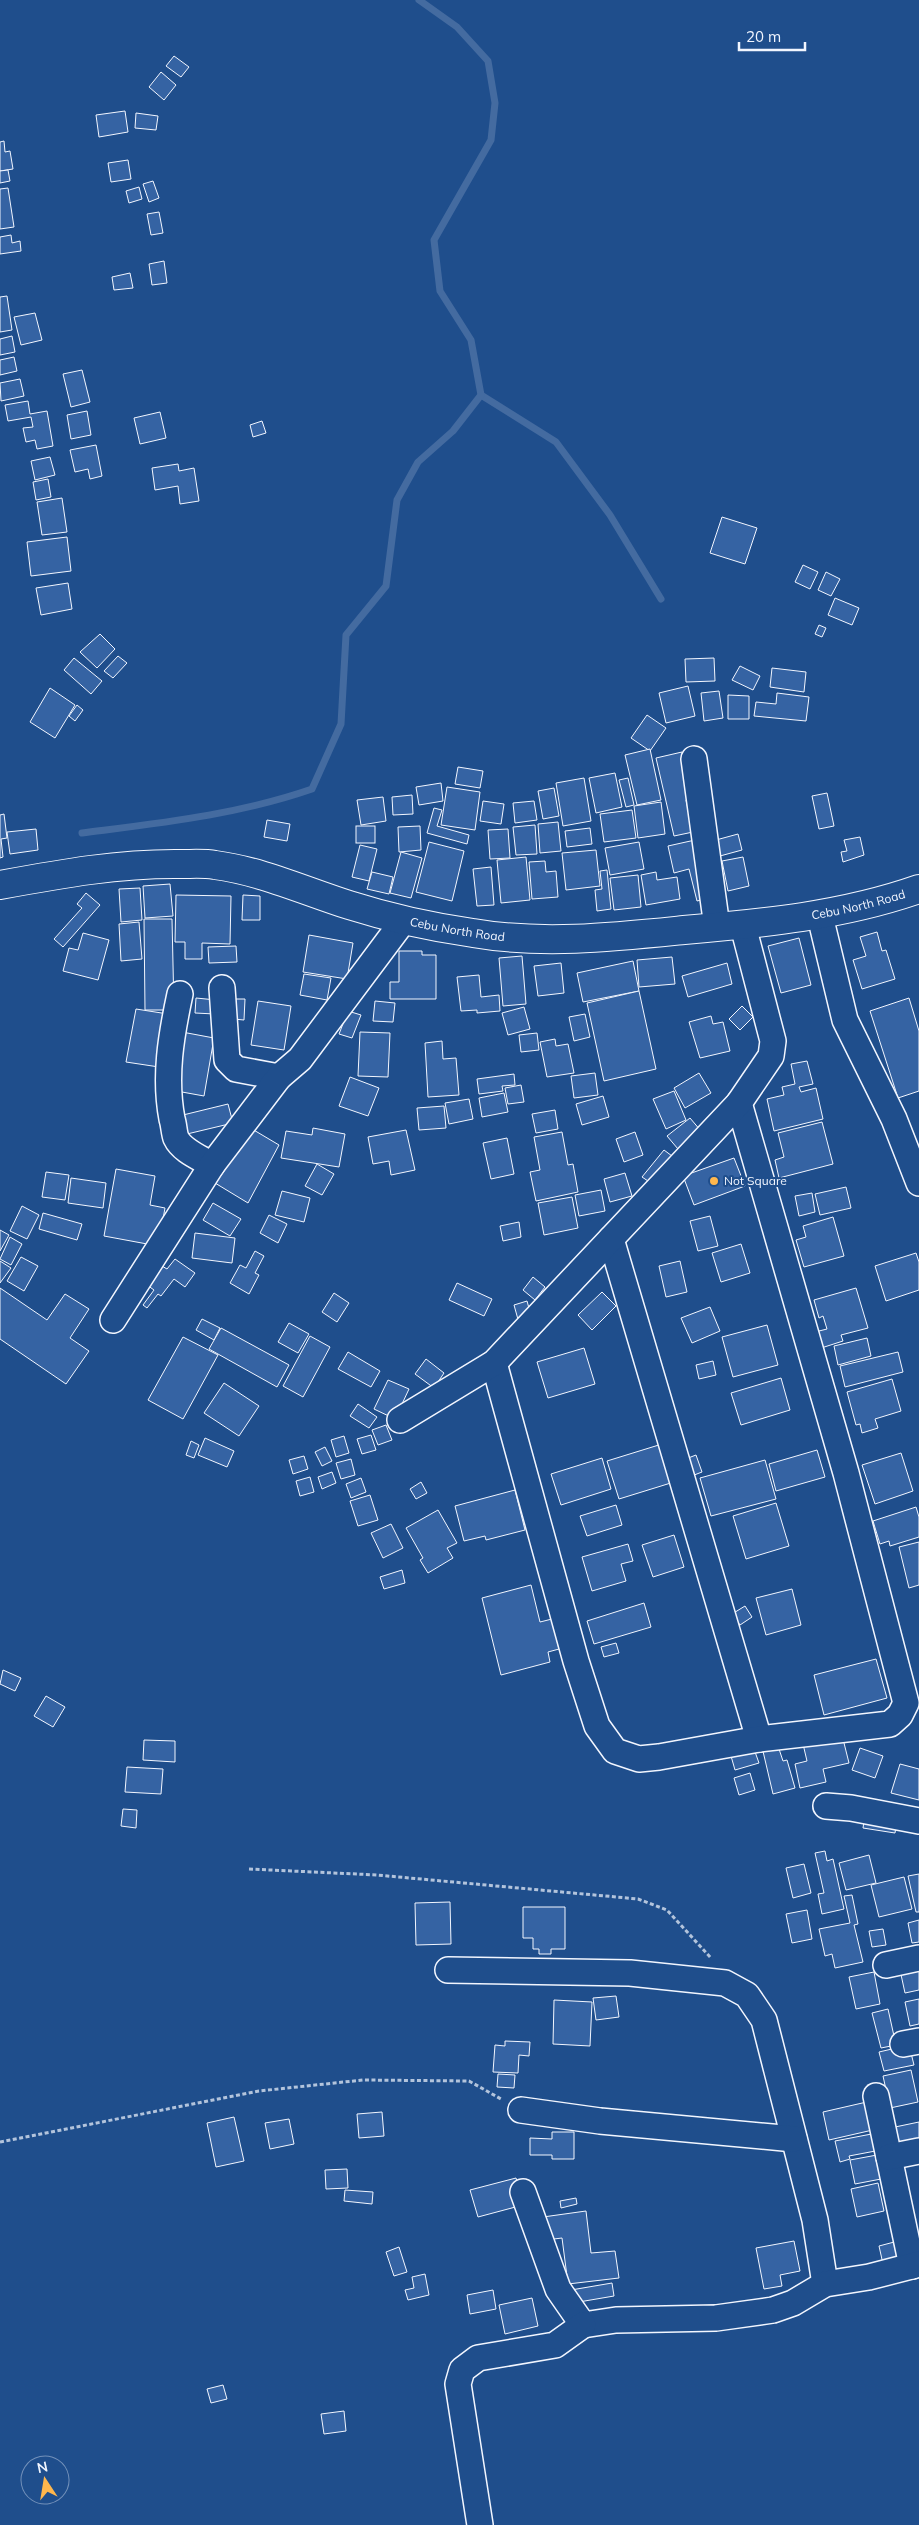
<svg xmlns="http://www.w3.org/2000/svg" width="919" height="2525" viewBox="0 0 919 2525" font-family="Mulish,sans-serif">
<rect width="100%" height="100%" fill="#1f4e8c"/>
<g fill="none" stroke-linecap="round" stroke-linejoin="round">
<g stroke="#446ba0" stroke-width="7">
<polyline points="481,395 556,442 610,515 661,599"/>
<path d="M 82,833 C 160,823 237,815 312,789 L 341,724 L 346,635 L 386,586 L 397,500 L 418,462 L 453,431 L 481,395 L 471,340 L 440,291 L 434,240 L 491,140 L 495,103 L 488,61 L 457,27 L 419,0"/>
</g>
</g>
<g fill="#3563a3" stroke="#f2f6ff">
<polygon points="174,56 189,67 181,77 166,66"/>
<polygon points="161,72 176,85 164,100 149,87"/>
<polygon points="125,111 128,132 99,137 96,115"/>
<polygon points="136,113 158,116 156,130 135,128"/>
<polygon points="4,141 5,152 10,151 13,169 0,171 0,142"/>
<polygon points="128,160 131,179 111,182 108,163"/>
<polygon points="8,170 10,181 0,183 0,171"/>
<polygon points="153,181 159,198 149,202 143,184"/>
<polygon points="139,187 142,199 129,203 126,191"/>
<polygon points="8,188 14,227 0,229 0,189"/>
<polygon points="159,212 163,233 151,235 147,214"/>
<polygon points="11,235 12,243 20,241 21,251 0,254 0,237"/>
<polygon points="164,261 167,283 152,285 149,264"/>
<polygon points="130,273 133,288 114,290 112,277"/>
<polygon points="7,296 12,330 0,332 0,297"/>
<polygon points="35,313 42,340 21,345 14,317"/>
<polygon points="12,336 15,352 0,355 0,339"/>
<polygon points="14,357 17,371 0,375 0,360"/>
<polygon points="82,370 90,402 71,407 63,374"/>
<polygon points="20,379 24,396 1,401 0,383"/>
<polygon points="28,401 30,414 47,411 53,446 37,449 35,440 26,442 23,428 33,427 31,417 8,421 5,405"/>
<polygon points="87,411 91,435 71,439 67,415"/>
<polygon points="160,412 166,438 140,444 134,418"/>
<polygon points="262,421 266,433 253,437 250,425"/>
<polygon points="96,445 102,476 90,479 88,469 75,472 70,450"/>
<polygon points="50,457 55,475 35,480 31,461"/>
<polygon points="178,464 179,471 194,468 199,501 180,504 178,486 155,490 152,468"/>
<polygon points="48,479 51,497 36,500 33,482"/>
<polygon points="62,498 67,532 42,535 37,502"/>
<polygon points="722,517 757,528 745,564 710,553"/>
<polygon points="67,537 71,571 31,576 27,542"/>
<polygon points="803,565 818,572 810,589 795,582"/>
<polygon points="826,572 840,579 831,596 818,590"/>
<polygon points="68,583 72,609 41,615 36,588"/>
<polygon points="835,598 859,608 852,625 828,615"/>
<polygon points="819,625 826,628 822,637 815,634"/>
<polygon points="100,634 115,649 97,668 80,652"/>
<polygon points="118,656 127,663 113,678 104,671"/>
<polygon points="74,658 102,681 91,694 64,670"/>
<polygon points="714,658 715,681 686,682 685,659"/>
<polygon points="740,666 760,676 753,690 732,680"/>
<polygon points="772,668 806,672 804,692 770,687"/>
<polygon points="688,686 695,716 666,723 659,693"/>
<polygon points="50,688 75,705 55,738 30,722"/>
<polygon points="719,691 723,718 704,721 701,693"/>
<polygon points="777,693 809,697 806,721 754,716 756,702 776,704"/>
<polygon points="728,695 749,696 749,719 728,719"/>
<polygon points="77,705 83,710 75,721 69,716"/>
<polygon points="647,715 666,728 650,751 631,738"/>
<polygon points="650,749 661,800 637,805 625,755"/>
<polygon points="682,752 693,799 686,800 693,832 674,836 656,758"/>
<polygon points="458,767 483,771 480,788 455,784"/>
<polygon points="615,773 622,807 596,813 589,778"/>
<polygon points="584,778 591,821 563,826 556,783"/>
<polygon points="628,778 634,805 626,807 619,780"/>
<polygon points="441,783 443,801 419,805 416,787"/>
<polygon points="447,787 480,792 475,830 441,825"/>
<polygon points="554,788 559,816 543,819 538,791"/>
<polygon points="827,793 834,826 819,829 812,796"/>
<polygon points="412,795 413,814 393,815 392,797"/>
<polygon points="383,797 386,821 361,825 357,800"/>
<polygon points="483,801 504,804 501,824 480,821"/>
<polygon points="534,801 537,820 515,823 513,803"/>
<polygon points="661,802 665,834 638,838 634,806"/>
<polygon points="434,808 442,810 437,826 469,835 467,844 427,833"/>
<polygon points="632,810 636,838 604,842 600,814"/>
<polygon points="4,814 7,838 1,839 3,857 0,858 0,815"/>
<polygon points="267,820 290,824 287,841 264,837"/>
<polygon points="558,822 561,851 540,853 538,824"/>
<polygon points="535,825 537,854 516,855 513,827"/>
<rect x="356" y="826" width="19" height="17"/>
<polygon points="420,826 421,850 399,852 398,827"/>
<polygon points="590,828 592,844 567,847 565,831"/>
<polygon points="36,829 38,850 10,854 7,832"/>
<polygon points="508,829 510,858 490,859 488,830"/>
<polygon points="738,834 742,850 720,856 716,840"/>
<polygon points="860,837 864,855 843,862 841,852 847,851 844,840"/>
<polygon points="695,840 709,898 697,901 689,869 674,873 668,846"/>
<polygon points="429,842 464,851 452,901 416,892"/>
<polygon points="639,842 644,869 610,875 605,848"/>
<polygon points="360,845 377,849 369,881 352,877"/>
<polygon points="596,850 600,886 566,890 562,853"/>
<polygon points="401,852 422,858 411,898 390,893"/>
<polygon points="526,857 530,900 501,903 497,860"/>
<polygon points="743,857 749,886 728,891 722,861"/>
<polygon points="545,861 546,872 556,871 558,897 532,899 529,862"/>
<polygon points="491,867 494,905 477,906 473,869"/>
<polygon points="607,870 611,909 597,911 595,890 602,889 600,871"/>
<polygon points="372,872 393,877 389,894 367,889"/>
<polygon points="656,872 657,880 677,877 680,899 646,905 641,875"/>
<polygon points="638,875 641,907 614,910 610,878"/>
<polygon points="170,884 173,916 145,918 143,886"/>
<polygon points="140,888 142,920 121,922 119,889"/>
<polygon points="86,893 100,905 63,947 54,939 82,908 77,904"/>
<polygon points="176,895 231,896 230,944 202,943 202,959 185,959 185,942 175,942"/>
<polygon points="243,895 260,896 260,920 242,920"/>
<polygon points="144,919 172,919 174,1010 145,1010"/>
<polygon points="139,922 142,959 121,961 119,924"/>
<polygon points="877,932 882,951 886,950 895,979 862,989 853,960 866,956 860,937"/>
<polygon points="83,933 109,940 98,980 63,971 69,948 78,950"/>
<polygon points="309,935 353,943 347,979 303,972"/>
<polygon points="799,938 811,985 781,993 768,946"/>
<polygon points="236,946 237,962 209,963 208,947"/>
<polygon points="399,951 422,951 422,955 436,955 436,999 390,999 390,982 399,982"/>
<polygon points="522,956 526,1004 503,1006 499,958"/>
<polygon points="672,957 675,984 639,987 637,960"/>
<polygon points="633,961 639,991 583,1002 577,973"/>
<polygon points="561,963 564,993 538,996 534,966"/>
<polygon points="727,963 732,984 688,997 682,976"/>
<polygon points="304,974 331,978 327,1000 300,995"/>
<polygon points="479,975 481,997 499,995 500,1011 477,1013 477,1010 461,1011 457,977"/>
<polygon points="639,991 656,1069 604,1081 587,1003"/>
<polygon points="196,998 216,1000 215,1014 195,1013"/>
<polygon points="909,998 919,1031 919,1091 898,1098 870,1011"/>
<polygon points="234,999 245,999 244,1020 233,1019"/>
<polygon points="258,1001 291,1006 284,1050 251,1045"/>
<polygon points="375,1001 395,1003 393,1022 373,1021"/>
<polygon points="742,1006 753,1017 740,1030 729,1019"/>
<polygon points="524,1007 530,1029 508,1035 502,1013"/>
<polygon points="136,1009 168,1014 159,1067 126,1062"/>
<polygon points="348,1011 361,1015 352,1038 339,1034"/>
<polygon points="585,1014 590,1037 574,1041 569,1017"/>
<polygon points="711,1016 713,1024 723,1022 730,1051 700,1058 689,1022"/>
<polygon points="182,1032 214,1038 204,1096 171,1090"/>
<polygon points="360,1032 390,1033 388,1077 358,1076"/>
<polygon points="537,1033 539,1050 521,1052 519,1035"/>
<polygon points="555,1039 556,1046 568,1044 574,1073 547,1077 540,1042"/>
<polygon points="442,1041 443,1059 456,1058 459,1095 428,1097 425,1043"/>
<polygon points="807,1061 813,1084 799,1087 801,1092 816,1088 823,1119 774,1131 767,1099 784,1095 782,1087 795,1084 791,1064"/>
<polygon points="595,1073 598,1095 574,1098 571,1076"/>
<polygon points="699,1073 711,1093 685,1108 674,1088"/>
<polygon points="514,1074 515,1085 502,1086 503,1091 479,1094 477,1079"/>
<polygon points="350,1077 379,1088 368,1116 339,1106"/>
<polygon points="521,1085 524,1102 508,1104 505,1088"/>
<polygon points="674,1091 686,1120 666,1129 653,1099"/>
<polygon points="504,1093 508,1112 482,1117 479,1098"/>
<polygon points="603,1096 609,1117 582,1125 576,1104"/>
<polygon points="469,1099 473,1119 449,1124 445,1103"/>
<polygon points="228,1104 233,1123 187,1134 183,1115"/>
<polygon points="444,1106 446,1128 419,1130 417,1108"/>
<polygon points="555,1110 558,1129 536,1133 532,1114"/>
<polygon points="690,1118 701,1131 678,1149 667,1136"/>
<polygon points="822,1122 833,1164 779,1178 775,1160 784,1157 778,1133"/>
<polygon points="313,1128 345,1134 339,1167 281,1158 286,1131 312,1135"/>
<polygon points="252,1129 279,1145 248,1203 215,1183 234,1150 238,1153"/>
<polygon points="406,1130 415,1170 391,1175 389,1161 373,1164 368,1137"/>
<polygon points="562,1132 568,1165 573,1164 578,1192 536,1201 530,1172 540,1170 534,1137"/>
<polygon points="635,1132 643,1155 624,1162 616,1139"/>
<polygon points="507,1138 514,1174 491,1179 483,1143"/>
<polygon points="664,1150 672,1156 651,1183 642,1177"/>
<polygon points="734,1158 745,1186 694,1205 683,1176"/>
<polygon points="317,1164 334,1174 322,1195 305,1186"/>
<polygon points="116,1169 155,1176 150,1205 165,1208 158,1246 104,1236"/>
<polygon points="46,1172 69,1175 65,1200 42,1197"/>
<polygon points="625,1173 632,1196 610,1202 604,1179"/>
<polygon points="71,1178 106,1183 103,1208 68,1203"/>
<polygon points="846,1187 851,1208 820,1215 815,1194"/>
<polygon points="601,1190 605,1211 579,1216 575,1195"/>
<polygon points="282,1191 310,1198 304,1222 275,1215"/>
<polygon points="812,1193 815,1212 799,1216 795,1196"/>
<polygon points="572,1197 578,1228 544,1235 538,1203"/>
<polygon points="213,1203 241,1219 230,1236 203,1220"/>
<polygon points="22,1206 39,1215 27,1239 10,1231"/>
<polygon points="43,1213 82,1224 77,1240 39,1229"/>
<polygon points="269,1215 287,1224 278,1243 260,1233"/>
<polygon points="710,1216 718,1246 698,1251 690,1221"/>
<polygon points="833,1217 844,1256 804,1267 796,1240 806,1237 803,1226"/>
<polygon points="519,1222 521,1237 503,1241 500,1226"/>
<polygon points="0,1230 9,1235 0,1251"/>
<polygon points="195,1233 235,1238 232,1263 192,1258"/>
<polygon points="10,1237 22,1244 11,1265 0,1259"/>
<polygon points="741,1244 750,1273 721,1282 712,1253"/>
<polygon points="255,1251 264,1256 255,1273 259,1275 249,1294 230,1283 240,1265 246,1268"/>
<polygon points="916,1253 919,1262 919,1290 886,1301 875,1266"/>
<polygon points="21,1257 38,1266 24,1291 7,1281"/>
<polygon points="175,1259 195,1273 185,1287 174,1279 161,1296 158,1294 147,1308 143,1305 154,1290 147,1285 162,1266 167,1269"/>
<polygon points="0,1261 11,1268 0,1283"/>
<polygon points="680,1261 687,1292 666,1297 659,1266"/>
<polygon points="533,1277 545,1287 535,1300 523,1290"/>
<polygon points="457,1283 492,1299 484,1316 449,1300"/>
<polygon points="0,1288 47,1320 65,1294 89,1309 70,1338 89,1351 66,1384 0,1339"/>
<polygon points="856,1288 868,1328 841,1335 843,1341 815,1350 811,1333 827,1329 823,1316 819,1318 814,1300"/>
<polygon points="602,1292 616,1306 592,1330 578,1315"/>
<polygon points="334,1293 349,1303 337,1322 322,1312"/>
<polygon points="527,1301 532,1319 519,1323 514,1305"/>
<polygon points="710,1307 720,1331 692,1343 681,1318"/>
<polygon points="202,1319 220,1328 214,1340 196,1330"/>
<polygon points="289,1323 309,1334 298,1353 278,1342"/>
<polygon points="767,1325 778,1365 733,1377 722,1337"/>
<polygon points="221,1328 289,1365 277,1387 209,1349"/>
<polygon points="310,1336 330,1347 303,1397 283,1386"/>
<polygon points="183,1337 218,1355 183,1419 148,1400"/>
<polygon points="867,1338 871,1356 838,1365 834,1346"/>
<polygon points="584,1348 595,1384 548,1398 537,1362"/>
<polygon points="348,1352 380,1371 371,1387 338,1369"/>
<polygon points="898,1352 903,1372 845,1387 840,1366"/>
<polygon points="426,1359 444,1373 434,1388 415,1374"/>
<polygon points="713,1361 716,1375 699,1379 696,1365"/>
<polygon points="781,1378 790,1410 741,1425 731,1393"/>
<polygon points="892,1379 901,1411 875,1419 878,1428 862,1433 860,1424 856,1425 847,1392"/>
<polygon points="388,1380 409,1389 395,1419 374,1409"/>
<polygon points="224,1383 259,1406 239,1436 204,1413"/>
<polygon points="358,1404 377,1417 369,1428 350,1416"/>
<polygon points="386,1425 392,1440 378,1445 372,1430"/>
<polygon points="371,1435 376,1450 362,1454 357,1439"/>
<polygon points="344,1436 349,1453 336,1457 331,1440"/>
<polygon points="205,1438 234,1451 227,1467 198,1455"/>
<polygon points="191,1441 199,1445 194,1458 186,1455"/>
<polygon points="662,1444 674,1482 619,1499 607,1461"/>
<polygon points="325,1447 332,1461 322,1466 315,1452"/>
<polygon points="817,1450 825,1477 776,1491 769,1464"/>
<polygon points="901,1453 913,1491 875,1504 862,1465"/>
<polygon points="696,1455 702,1472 689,1477 683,1460"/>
<polygon points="304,1456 308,1469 293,1474 289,1460"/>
<polygon points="602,1458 611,1489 561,1505 551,1474"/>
<polygon points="351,1459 355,1475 341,1479 336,1463"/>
<polygon points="765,1460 776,1499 711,1516 700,1478"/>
<polygon points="332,1472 336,1483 322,1489 318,1477"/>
<polygon points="310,1477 314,1492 300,1496 296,1481"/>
<polygon points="361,1478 366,1492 351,1498 346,1484"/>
<polygon points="421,1482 427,1493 416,1499 410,1489"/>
<polygon points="515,1490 525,1530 486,1540 485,1536 464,1541 455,1506"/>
<polygon points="370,1495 378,1520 358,1526 350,1501"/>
<polygon points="776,1503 789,1546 746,1559 733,1516"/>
<polygon points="616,1505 622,1525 587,1536 580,1516"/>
<polygon points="916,1507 919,1517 919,1537 890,1546 889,1541 880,1544 873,1521"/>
<polygon points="438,1510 457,1543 447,1548 453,1558 428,1573 420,1560 423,1558 406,1528"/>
<polygon points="391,1524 403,1548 383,1558 371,1533"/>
<polygon points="674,1535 684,1567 653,1577 642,1545"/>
<polygon points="919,1542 919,1585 909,1588 899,1547"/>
<polygon points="628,1544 633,1561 621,1564 626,1581 592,1591 582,1557"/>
<polygon points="402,1570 405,1583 384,1589 380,1577"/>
<polygon points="531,1585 540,1622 552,1619 559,1649 548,1652 550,1662 501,1675 482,1598"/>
<polygon points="792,1589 801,1625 766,1635 756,1598"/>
<polygon points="644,1603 651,1627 594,1644 587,1621"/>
<polygon points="745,1606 752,1617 740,1625 732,1614"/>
<polygon points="616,1643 619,1653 604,1657 601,1647"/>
<polygon points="876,1659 887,1698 824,1715 814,1675"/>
<polygon points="3,1670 21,1678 15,1691 0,1684"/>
<polygon points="46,1696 65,1707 53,1727 34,1716"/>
<polygon points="842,1735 849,1763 823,1769 826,1782 800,1788 795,1764 807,1761 803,1744"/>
<polygon points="144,1740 175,1741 175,1762 143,1760"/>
<polygon points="777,1743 783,1761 787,1760 795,1788 773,1794 762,1747"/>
<polygon points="860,1748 883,1756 875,1778 852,1770"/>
<polygon points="754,1749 759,1763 735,1770 731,1756"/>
<polygon points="900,1764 919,1769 919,1800 891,1793"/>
<polygon points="127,1767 163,1769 161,1794 125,1792"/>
<polygon points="750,1773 755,1790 739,1795 734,1778"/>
<polygon points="123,1809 137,1810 136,1828 121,1826"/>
<polygon points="865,1815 897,1820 895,1833 863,1828"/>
<polygon points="825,1851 827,1861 833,1859 844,1909 822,1914 818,1894 824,1893 815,1853"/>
<polygon points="869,1855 876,1883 846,1890 839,1863"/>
<polygon points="804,1864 811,1893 793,1898 786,1868"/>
<polygon points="919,1874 919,1912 916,1912 908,1876"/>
<polygon points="904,1877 912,1909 879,1917 871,1885"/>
<polygon points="852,1895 858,1924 854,1925 863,1962 835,1968 832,1954 825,1956 819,1929 850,1923 844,1896"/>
<polygon points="450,1902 451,1944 416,1945 415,1903"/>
<polygon points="523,1907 565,1907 565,1949 551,1949 551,1954 539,1954 539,1949 533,1949 533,1938 523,1938"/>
<polygon points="807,1910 812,1939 792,1943 786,1914"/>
<polygon points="919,1920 919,1942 912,1943 908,1923"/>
<polygon points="883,1929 886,1945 872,1947 869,1931"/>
<polygon points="919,1966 919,1990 905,1993 900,1970"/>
<polygon points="874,1972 880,2004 856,2009 849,1977"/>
<polygon points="616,1996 619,2017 596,2020 593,1998"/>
<polygon points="919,1999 919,2024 910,2026 905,2002"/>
<polygon points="554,2000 592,2002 590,2046 553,2044"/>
<polygon points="888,2009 896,2045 881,2048 872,2013"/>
<polygon points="505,2041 530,2042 529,2056 519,2055 518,2073 493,2072 495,2045 505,2046"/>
<polygon points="909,2045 914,2065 884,2071 879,2052"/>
<polygon points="911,2070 918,2102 890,2108 883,2076"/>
<polygon points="498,2074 515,2075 514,2088 497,2087"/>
<polygon points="871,2101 877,2129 829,2140 823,2112"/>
<polygon points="382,2112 384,2136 359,2138 357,2114"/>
<polygon points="234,2117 244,2161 216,2167 207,2123"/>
<polygon points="289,2119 294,2144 270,2149 265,2123"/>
<polygon points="919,2122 919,2147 900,2151 895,2127"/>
<polygon points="552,2132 574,2132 574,2159 552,2159 552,2155 530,2155 530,2138 552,2139"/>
<polygon points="882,2132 886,2149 849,2156 850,2159 840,2162 835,2141"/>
<polygon points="877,2155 881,2179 855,2184 850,2160"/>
<polygon points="347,2169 348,2188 326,2189 325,2170"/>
<polygon points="516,2178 523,2205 478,2217 470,2190"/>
<polygon points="878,2183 884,2211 857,2217 851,2189"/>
<polygon points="345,2190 373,2192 372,2204 344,2201"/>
<polygon points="576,2198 577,2204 561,2208 560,2201"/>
<polygon points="586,2211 591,2253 615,2251 619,2278 568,2284 562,2238 546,2240 543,2217"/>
<polygon points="794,2241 800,2271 780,2275 782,2286 764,2289 756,2248"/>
<polygon points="898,2241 903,2260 883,2264 879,2246"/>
<polygon points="399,2247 407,2272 394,2276 386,2252"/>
<polygon points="425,2274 429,2295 408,2300 405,2290 414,2288 412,2277"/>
<polygon points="612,2283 614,2296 573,2303 571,2290"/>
<polygon points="493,2290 496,2309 470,2314 467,2295"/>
<polygon points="532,2298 538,2326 505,2334 499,2305"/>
<polygon points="223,2385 227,2399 211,2403 207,2389"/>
<polygon points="344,2411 346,2431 324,2434 321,2414"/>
</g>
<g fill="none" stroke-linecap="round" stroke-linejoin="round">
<g stroke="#f2f6ff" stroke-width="28">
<g id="minor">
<polyline points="694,759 717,927"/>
<polyline points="820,916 845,1020 894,1119 919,1183"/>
<polyline points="222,988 227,1060 236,1069 279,1077"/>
<path d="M 180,994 C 171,1036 164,1077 172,1119 C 174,1125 174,1133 176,1138 C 182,1151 201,1158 212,1165"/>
<polyline points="611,1239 759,1739"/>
<polyline points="113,1320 212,1165 279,1077 300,1059 404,920"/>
<polyline points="494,1363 576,1661 597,1726 615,1751 639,1759 659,1757 759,1739 890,1724 900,1715 906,1703 846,1473 739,1103"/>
<polyline points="400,1420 494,1363 739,1103 771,1056 773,1041 743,926"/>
<polyline points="826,1806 851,1808 919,1821"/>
<polyline points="886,1965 919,1958"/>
<polyline points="448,1970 630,1973 725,1983 747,1995 764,2020 815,2220 825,2284"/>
<polyline points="903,2044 919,2041"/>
<polyline points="876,2096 912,2266"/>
<polyline points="521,2110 600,2121 794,2139"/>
<polyline points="889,2157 919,2151"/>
<polyline points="523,2192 558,2289 583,2325 616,2320 716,2318 773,2310 793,2303 825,2284 869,2277 919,2264"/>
<polyline points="480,2525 458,2384 462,2370 478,2358 555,2345 583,2325"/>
</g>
</g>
<g stroke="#f2f6ff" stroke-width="30">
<g id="highway">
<path id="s1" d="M 0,885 C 60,874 120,863 182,864 C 192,864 204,863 215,865 C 261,871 305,891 349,905 C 390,918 431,927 473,933 C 542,945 615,937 684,930 C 764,923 842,916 919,889"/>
</g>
</g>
<g stroke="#b3c4dc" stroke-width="3" stroke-dasharray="4 2.5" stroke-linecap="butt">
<polyline points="249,1869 377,1875 638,1899 667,1910 711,1958"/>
<polyline points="0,2142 259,2091 363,2080 469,2081 501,2099"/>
</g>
<use href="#minor" stroke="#1f4e8c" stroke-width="25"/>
<use href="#highway" stroke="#1f4e8c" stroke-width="28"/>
</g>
<circle fill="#ffb74d" stroke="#1f4e8c" stroke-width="2" cx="714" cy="1181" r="5"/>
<g text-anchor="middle" stroke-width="4" stroke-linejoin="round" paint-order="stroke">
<g font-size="12" fill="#f2f6ff" stroke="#1f4e8c">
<text dy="4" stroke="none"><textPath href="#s1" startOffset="872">Cebu North Road</textPath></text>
<text dy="4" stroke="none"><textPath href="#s1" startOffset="468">Cebu North Road</textPath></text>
</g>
<g font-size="12" fill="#f2f6ff" stroke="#1f4e8c" text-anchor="start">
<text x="724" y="1185">Not Square</text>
</g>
</g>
<g transform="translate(45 2480) rotate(348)"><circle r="24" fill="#1f4e8c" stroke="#7391ba"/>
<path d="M0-4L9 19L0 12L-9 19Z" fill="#ffb74d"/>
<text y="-8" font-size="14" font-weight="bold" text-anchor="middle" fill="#f2f6ff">N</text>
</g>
<path d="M739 42v8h66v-8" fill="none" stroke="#f2f6ff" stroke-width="2.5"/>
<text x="746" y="42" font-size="15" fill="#f2f6ff" stroke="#1f4e8c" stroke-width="4" paint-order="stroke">20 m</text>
</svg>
